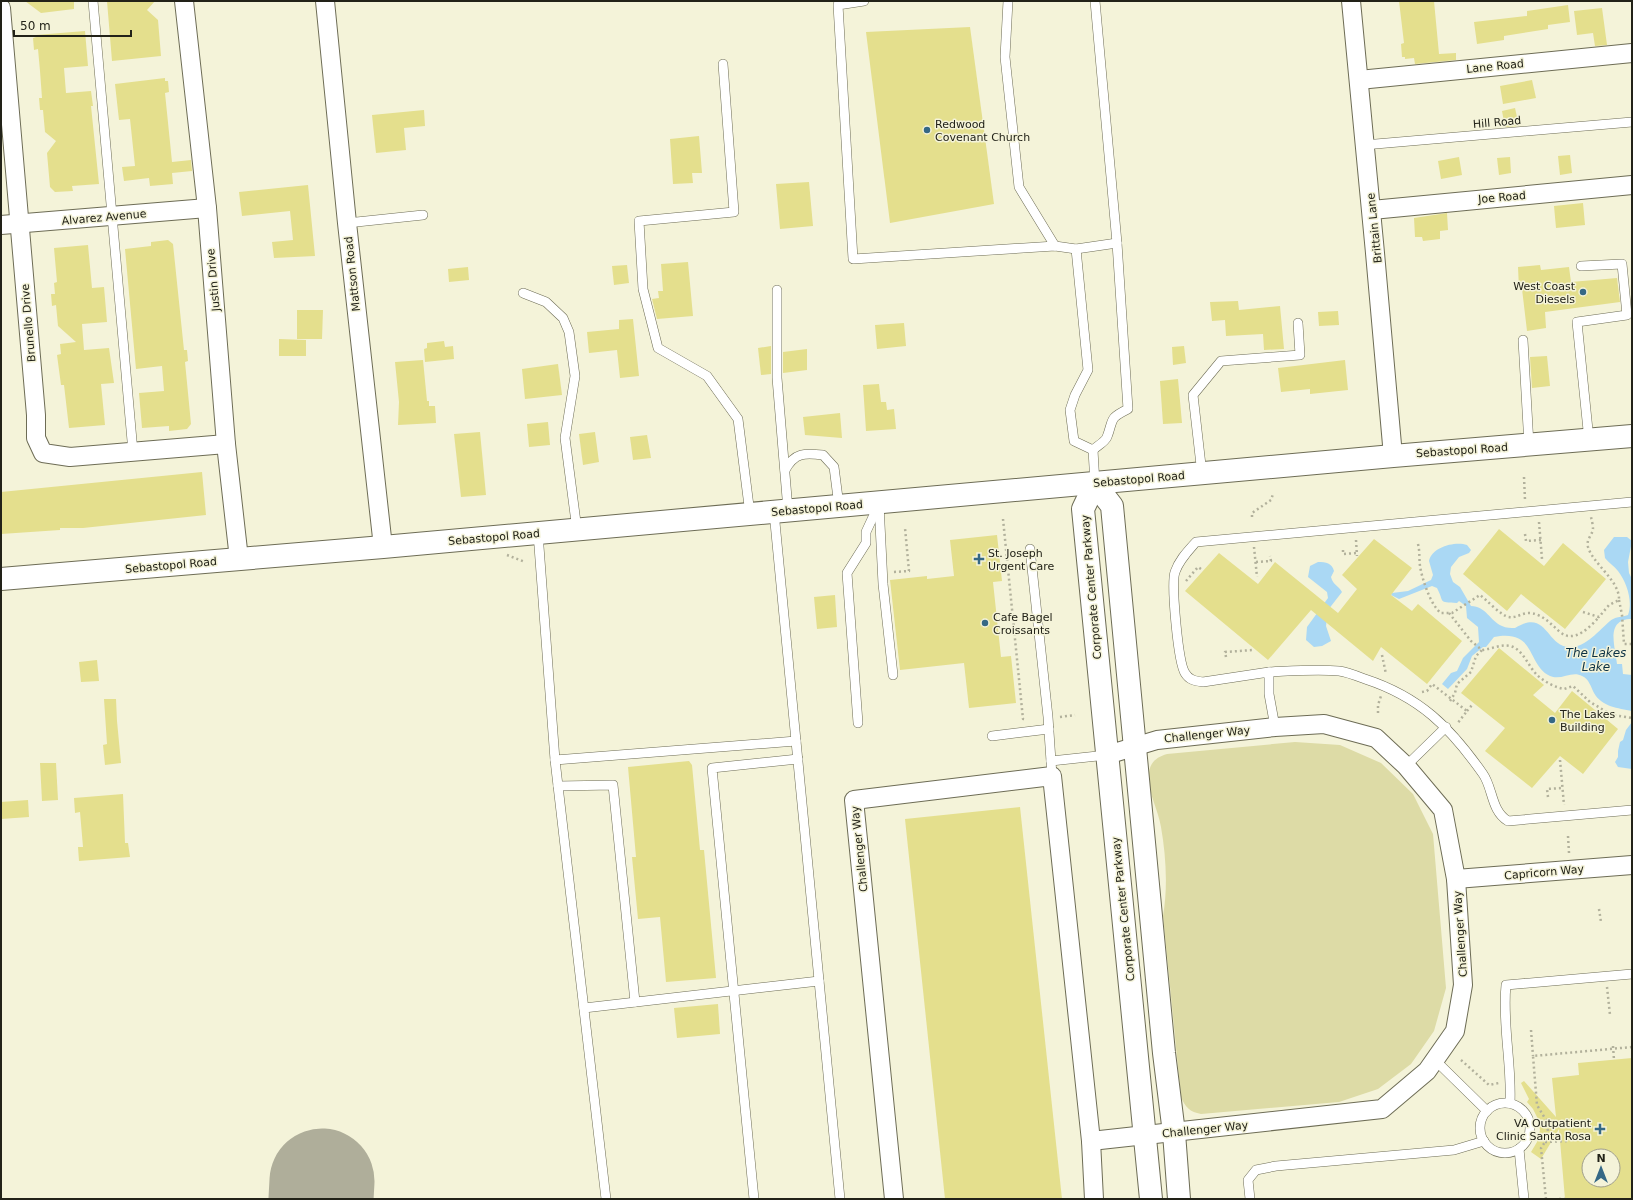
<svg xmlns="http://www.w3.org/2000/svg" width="1633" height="1200" viewBox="0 0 1633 1200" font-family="'DejaVu Sans',sans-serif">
<rect width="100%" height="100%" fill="#f4f3d9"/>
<path fill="#dddba6" d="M 1295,742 L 1340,745 L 1381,763 L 1413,794 L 1433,834 L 1446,988 L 1434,1031 L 1411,1064 L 1378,1089 L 1339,1102 L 1201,1114 C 1190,1112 1185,1107 1181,1097 L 1163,916 C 1168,887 1166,856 1161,827 C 1158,808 1147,792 1149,773 C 1150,762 1157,757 1167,754 Z"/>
<g fill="#aad8f4">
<path d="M 1614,537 L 1627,537 L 1632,541 L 1628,562 L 1629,573 L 1632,579 L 1632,619 C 1605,619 1615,646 1617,664 L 1622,664 L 1623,674 L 1632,675 L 1632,711 C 1618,708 1602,707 1594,693 C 1591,687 1589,679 1582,676 C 1572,670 1561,681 1550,676 C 1526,664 1537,629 1494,637 L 1486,647 L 1483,647 L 1472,656 L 1467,669 L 1448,689 L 1442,684 L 1451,673 L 1457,671 L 1463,658 L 1479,642 L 1478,627 L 1467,618 L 1466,606 L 1459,601 L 1457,603 C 1437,602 1445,603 1437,588 L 1432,586 L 1399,599 L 1391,595 L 1392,593 L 1408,591 L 1431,580 L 1433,575 L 1429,561 C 1432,547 1455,541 1467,545 L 1471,550 L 1469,553 L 1459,557 L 1451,567 L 1450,574 L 1453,582 L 1460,587 L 1471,606 C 1486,606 1490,621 1502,626 C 1506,628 1511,628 1515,628 C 1547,608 1546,646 1569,647 C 1586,648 1599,630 1610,621 C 1614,617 1622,617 1628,615 C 1633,601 1627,583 1618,571 C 1614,566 1609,563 1605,558 L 1604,550 Z"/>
<path d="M 1318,562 C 1326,562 1332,563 1334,571 L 1331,577 C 1333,585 1339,586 1342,592 L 1328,610 L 1326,626 L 1331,641 L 1322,646 L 1314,647 L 1306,640 L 1307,627 L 1328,598 L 1327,592 L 1308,577 L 1310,566 Z"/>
<polygon points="1632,722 1632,769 1618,767 1615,762 1618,757 1618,751 1620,742 1623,740 1626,730"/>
</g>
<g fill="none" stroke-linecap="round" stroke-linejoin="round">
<polyline stroke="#afae9a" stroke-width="105" points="321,1199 322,1181"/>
</g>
<g fill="#e4df8d" fill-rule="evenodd">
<polygon points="25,1 74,1 74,9 41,13"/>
<polygon points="107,1 155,1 147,10 158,20 161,56 112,61"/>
<polygon points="1399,1 1434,1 1439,54 1456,53 1456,60 1415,64 1414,58 1405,59 1405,57 1402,57 1401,44 1404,43"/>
<polygon points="1568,5 1570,22 1548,25 1548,29 1504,36 1504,40 1477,44 1474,22 1527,16 1527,11"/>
<polygon points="1602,8 1607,45 1595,46 1593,33 1577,35 1574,11"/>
<polygon points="970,27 994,204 890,223 866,32"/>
<polygon points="85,31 88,66 64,68 66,93 91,91 93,106 91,106 99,184 72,186 73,191 55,192 50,187 47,153 56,141 45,132 43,110 40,110 39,98 42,98 40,71 38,49 34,50 33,38 36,37 36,35"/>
<polygon points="165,78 165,81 168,81 169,92 165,93 172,162 191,160 192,171 172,173 173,184 150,186 149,178 124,181 122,167 135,166 130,119 119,120 115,84"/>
<polygon points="1532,80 1536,98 1503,104 1500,86"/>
<polygon points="1515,108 1519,126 1505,127 1502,111"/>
<polygon points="424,110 425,126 404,128 406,150 376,153 372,115"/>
<polygon points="699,136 702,173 692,173 693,183 673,184 670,139"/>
<polygon points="1570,155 1572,173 1560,175 1558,156"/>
<polygon points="1459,157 1462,175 1441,179 1438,161"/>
<polygon points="1510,157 1511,173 1499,175 1497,158"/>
<polygon points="809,182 813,226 780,229 776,184"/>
<polygon points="308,185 315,256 274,258 272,242 293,240 290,211 242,216 239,192"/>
<polygon points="1583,203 1585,225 1556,228 1554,206"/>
<polygon points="1447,213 1448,230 1440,231 1440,239 1423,241 1422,237 1415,237 1414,218"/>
<polygon points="168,240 173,244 184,350 187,350 188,361 185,362 191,424 187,429 169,431 169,426 142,428 139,393 164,391 162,366 136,369 125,249 151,246 151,242"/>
<polygon points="88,245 92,288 104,287 107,322 82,324 84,350 109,348 114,383 101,384 105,425 69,428 64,385 61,385 57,355 61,354 60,344 76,342 58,326 56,305 52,306 51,294 55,294 54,283 57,282 54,248"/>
<polygon points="688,262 693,316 657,319 652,299 659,298 658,291 663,291 661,264"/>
<polygon points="627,265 629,283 614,285 612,266"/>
<polygon points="1540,265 1541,270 1569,267 1571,282 1617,278 1620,302 1545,312 1546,328 1527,331 1522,289 1519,289 1518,267"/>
<polygon points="468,267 469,280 449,282 448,269"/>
<polygon points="1238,301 1239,310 1280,306 1284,349 1264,350 1263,334 1226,336 1225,320 1212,321 1210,302"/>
<polygon points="297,310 323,310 322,339 297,339"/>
<polygon points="1338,311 1339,325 1319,326 1318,312"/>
<polygon points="633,319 639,376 620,378 617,350 589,353 587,332 619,329 619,320"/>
<polygon points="904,323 906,346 877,349 875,325"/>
<polygon points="279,339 306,340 306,356 279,356"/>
<polygon points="444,341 445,347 453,346 454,359 425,362 424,349 427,348 427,343"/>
<polygon points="771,346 771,374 761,375 758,348"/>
<polygon points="1184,346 1186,363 1173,365 1172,347"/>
<polygon points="807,349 807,370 783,373 783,352"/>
<polygon points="1547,356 1550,386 1532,388 1530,357"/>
<polygon points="423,360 427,401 429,401 429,406 435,406 436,423 398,425 399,402 395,362"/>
<polygon points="1345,360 1348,390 1310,394 1310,389 1281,392 1278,368"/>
<polygon points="558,364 562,395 525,399 522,369"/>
<polygon points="1178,379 1182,423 1163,424 1160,381"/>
<polygon points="879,384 881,402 886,402 887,410 894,409 896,429 866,431 863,385"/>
<polygon points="840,413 842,438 805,435 803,417"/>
<polygon points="548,422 550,445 529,447 527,424"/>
<polygon points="480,432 486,495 461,497 454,434"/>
<polygon points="595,432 599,462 583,465 579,434"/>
<polygon points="647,435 651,458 633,460 630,437"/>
<polygon points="202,472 206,515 83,528 60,528 60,530 1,534 1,492"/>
<polygon points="1499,529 1544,566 1563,543 1606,579 1565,629 1521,594 1507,611 1463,574"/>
<polygon points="997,535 1002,581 993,582 1001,657 1011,656 1016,703 969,708 964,663 900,670 890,580 927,576 927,579 954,576 950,540"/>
<polygon points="1374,539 1412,568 1391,595 1412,611 1418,604 1462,641 1427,684 1381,647 1373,661 1311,610 1268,660 1185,591 1219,553 1258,584 1275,562 1338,613 1357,589 1342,575"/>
<polygon points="835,595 837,627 817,629 814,597"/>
<polygon points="1499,648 1544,685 1533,695 1555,713 1572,691 1618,729 1583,774 1560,756 1532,788 1485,751 1505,728 1461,693"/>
<polygon points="97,660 99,681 81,682 79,662"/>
<polygon points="104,699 116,699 117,721 121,763 105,765 103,745 107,744"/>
<polygon points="689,761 692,765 700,850 704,850 716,978 666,982 660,917 638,919 632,857 636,857 628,767"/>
<polygon points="40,763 56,763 58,800 42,801"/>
<polygon points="123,794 125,843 128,843 130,857 79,861 78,847 83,847 80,812 75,813 74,798"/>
<polygon points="28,800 29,817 1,819 1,802"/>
<polygon points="1020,807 1062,1199 945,1199 905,819"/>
<polygon points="718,1004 720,1034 677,1038 674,1008"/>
<path d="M 1632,1058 L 1632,1199 L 1565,1199 L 1559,1129 L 1541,1159 L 1531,1152 L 1537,1142 L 1540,1130 L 1538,1119 L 1533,1109 L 1527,1102 L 1529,1099 L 1521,1083 L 1524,1081 L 1556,1117 L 1552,1078 L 1579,1075 L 1578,1063 ZM 1589,1156 L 1613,1156 L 1613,1180 L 1589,1180 Z"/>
</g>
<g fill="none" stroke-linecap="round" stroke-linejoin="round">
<g stroke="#6d6c55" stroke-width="10">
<g id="lane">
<polyline points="93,1 133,452"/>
<polyline points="864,1 838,5 853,259 1055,246 1076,249 1117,243"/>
<polyline points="1008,1 1005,57 1019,187 1055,246"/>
<polyline points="723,64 734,212 639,221 643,289 658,348 707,376 738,419 750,514"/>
<polyline points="1364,145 1632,122"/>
<polyline points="347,223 423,215"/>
<polyline points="1076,249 1088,370 1075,395 1070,410 1074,441 1093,450"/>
<polyline points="1581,266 1622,264 1627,315 1577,322 1589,440"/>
<polyline points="777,290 777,378 788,510"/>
<polyline points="523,293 546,302 563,318 569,332 575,376 565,438 577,530"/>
<polyline points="1523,340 1529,445"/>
<path d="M 1093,450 C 1097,446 1105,442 1107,437 C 1114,419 1108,419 1128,409 L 1117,243 L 1095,1"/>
<polyline points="1093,450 1095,484"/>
<path d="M 785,470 C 795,452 805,453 823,455 L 834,467 L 839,506"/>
<polyline points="1202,474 1193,395 1221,361 1300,355 1298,323"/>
<polyline points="879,504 883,584 893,675"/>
<polyline points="774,512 840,1199"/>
<polyline points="538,533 555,760 796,741"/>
<polyline points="1030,549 1048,717 1052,776"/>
<path d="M 1269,672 C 1292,671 1316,669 1339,671 C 1347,672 1357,676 1365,679 C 1420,697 1450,727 1483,774 C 1493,788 1491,811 1508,821 L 1632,810"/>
<polyline points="858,723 847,573 866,543 866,532 879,504"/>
<path d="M 1275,727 L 1269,694 L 1269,672 L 1203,682 C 1195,681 1189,680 1185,673 C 1178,662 1171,584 1175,572 C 1179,560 1188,551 1196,542 L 1632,502"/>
<polyline points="992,736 1049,729"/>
<polyline points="555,760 606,1199"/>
<polyline points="1051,761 1107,755"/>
<polyline points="1406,766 1446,727"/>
<polyline points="558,786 613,785 635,1002"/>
<polyline points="584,1008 819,981"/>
<polyline points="1435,1060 1487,1111"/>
<path d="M 1510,1103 C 1512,1064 1502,1024 1506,985 L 1632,974"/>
<circle cx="1505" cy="1128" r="25"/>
<polyline points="1519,1149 1524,1199"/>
<polyline points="754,1199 712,768 798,759"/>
<polyline points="1250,1199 1248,1180 1256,1170 1276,1166 1454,1150 1484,1141"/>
</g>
</g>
<g stroke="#6d6c55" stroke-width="20">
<g id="street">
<polyline points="184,1 207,208 226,444 239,559"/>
<polyline points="325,1 347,223 383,547"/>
<path d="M 1351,1 C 1366,153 1380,304 1393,456"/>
<polyline points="1,8 36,415 36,438 43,453 70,457 226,444"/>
<polyline points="1359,80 1632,53"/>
<polyline points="1372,210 1632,185"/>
<polyline points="1,225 207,208"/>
<polyline points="1456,879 1632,865"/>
<polyline points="1091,1141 1382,1109 1427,1071 1455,1031 1463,985 1456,879 1443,810 1406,766 1376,738 1324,724 1275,727 1157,740 1107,755"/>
<polyline points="894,1199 854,800 1052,776 1091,1141 1094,1199"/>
</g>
</g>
<g stroke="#6d6c55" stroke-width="24">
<g id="secondary">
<polyline points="1095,484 1112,506 1164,1053 1174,1133 1179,1199"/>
<polyline points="1095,484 1083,509 1151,1199"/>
<polyline points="1,579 383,547 1393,456 1632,436"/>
</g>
</g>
<g stroke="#b2b19c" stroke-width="2.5" stroke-dasharray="2 3" stroke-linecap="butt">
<polyline points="1524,477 1525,500"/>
<polyline points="1252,517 1252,513 1271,500 1273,494"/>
<polyline points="1003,519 1023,719 1025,719"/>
<polyline points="1539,522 1542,559"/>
<polyline points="1525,534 1526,541 1541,540"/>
<polyline points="1356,540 1357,556"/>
<path d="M 1418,544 C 1420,552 1419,559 1420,566 C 1422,579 1431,606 1441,613 L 1452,613 L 1480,595 C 1487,600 1501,616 1509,617 C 1518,619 1524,609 1538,615 C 1547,619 1553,626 1560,632 C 1574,644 1590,627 1599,617"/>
<polyline points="1254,547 1257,577"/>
<polyline points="1343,550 1343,554 1357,553"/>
<polyline points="507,555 525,562"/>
<polyline points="1256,562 1271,561 1270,556"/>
<polyline points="894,572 909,571 905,528"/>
<polyline points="1186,581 1198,567 1201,569"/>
<polyline points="1619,600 1622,615 1624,644 1632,644"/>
<path d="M 1583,612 L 1599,617 L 1609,605 L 1619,600 C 1620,581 1593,564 1588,547 C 1586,539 1592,536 1593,529 C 1593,526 1592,521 1591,517"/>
<path d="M 1449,613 L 1471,641 L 1482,650 C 1492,649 1500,644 1510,646 C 1523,649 1528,666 1537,675 C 1545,682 1554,687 1564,689 L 1573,686 L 1590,702 L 1612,715 L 1632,718"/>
<polyline points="1382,655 1386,674"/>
<polyline points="1226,657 1225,652 1253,650"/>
<polyline points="1422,692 1427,691 1432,684 1467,711 1457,724"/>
<polyline points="1450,701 1455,693 1457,684 1471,672 1476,656 1482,650"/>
<polyline points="1467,711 1472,705"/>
<polyline points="1378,713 1378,705 1381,696"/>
<polyline points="1060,717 1075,715"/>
<polyline points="1560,760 1564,805"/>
<polyline points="1548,797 1547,789 1562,788"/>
<polyline points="1568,836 1569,853"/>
<polyline points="1599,909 1601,922"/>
<polyline points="1607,987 1610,1015"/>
<polyline points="1531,1030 1533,1056"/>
<polyline points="1613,1046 1614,1060"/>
<polyline points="1461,1060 1489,1085 1499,1083"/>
<polyline points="1545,1142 1569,1141"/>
<polyline points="1546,1199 1541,1148 1545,1142 1548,1131 1546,1120 1537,1105 1533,1056 1632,1047"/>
<polyline points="1559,1199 1565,1199"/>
</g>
<use href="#lane" stroke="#fff" stroke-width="9"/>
<use href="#street" stroke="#fff" stroke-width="18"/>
<use href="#secondary" stroke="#fff" stroke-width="22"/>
</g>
<g fill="#356885" stroke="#f4f3d9" stroke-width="1.5">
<circle cx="927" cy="130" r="4"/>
<circle cx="1583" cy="292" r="4"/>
<path d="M977 553h4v4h4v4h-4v4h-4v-4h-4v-4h4z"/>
<circle cx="985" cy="623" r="4"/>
<circle cx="1552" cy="720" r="4"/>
<path d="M1598 1123h4v4h4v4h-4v4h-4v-4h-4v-4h4z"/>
</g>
<g text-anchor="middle" stroke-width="3" stroke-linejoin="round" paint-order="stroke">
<g font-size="11" fill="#222218" stroke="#f4f3d9">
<text transform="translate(1495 66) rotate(-6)" y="4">Lane Road</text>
<text transform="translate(1497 122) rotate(-5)" y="4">Hill Road</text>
<text transform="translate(1502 197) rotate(-5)" y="4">Joe Road</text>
<text transform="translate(104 217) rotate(-5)" y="4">Alvarez Avenue</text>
<text transform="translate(1374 228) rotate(-96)" y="4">Brittain Lane</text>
<text transform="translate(352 274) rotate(-96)" y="4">Mattson Road</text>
<text transform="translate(213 280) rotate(-95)" y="4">Justin Drive</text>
<text transform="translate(28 323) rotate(-95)" y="4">Brunello Drive</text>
<text transform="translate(1462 450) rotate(-4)" y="4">Sebastopol Road</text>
<text transform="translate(1139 479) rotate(-5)" y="4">Sebastopol Road</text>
<text transform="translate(817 508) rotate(-5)" y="4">Sebastopol Road</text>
<text transform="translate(494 537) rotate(-5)" y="4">Sebastopol Road</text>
<text transform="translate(171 565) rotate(-5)" y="4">Sebastopol Road</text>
<text transform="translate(1091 587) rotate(-95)" y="4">Corporate Center Parkway</text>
<text transform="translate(1207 734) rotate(-6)" y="4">Challenger Way</text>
<text transform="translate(859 849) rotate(-96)" y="4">Challenger Way</text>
<text transform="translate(1544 872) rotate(-5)" y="4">Capricorn Way</text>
<text transform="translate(1123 909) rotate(-96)" y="4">Corporate Center Parkway</text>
<text transform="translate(1460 934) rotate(-94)" y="4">Challenger Way</text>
<text transform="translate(1205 1129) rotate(-6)" y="4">Challenger Way</text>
</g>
<g font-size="11" fill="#222218" stroke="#f4f3d9" text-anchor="start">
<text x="935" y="128">Redwood<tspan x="935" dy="13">Covenant Church</tspan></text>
<text x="1575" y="290" text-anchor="end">West Coast<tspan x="1575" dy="13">Diesels</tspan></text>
<text x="988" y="557">St. Joseph<tspan x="988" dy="13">Urgent Care</tspan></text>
<text x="993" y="621">Cafe Bagel<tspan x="993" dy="13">Croissants</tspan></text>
<text x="1560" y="718">The Lakes<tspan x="1560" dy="13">Building</tspan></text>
<text x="1591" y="1127" text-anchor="end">VA Outpatient<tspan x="1591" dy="13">Clinic Santa Rosa</tspan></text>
</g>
<g font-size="12" font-style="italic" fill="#0b3043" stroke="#f4f3d9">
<text x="1596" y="657">The Lakes<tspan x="1596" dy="14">Lake</tspan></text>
</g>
</g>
<rect width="1633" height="1200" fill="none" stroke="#222218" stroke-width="4"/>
<g transform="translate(1601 1168)"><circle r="19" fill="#f4f3d9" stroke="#a09f8c"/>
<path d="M0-3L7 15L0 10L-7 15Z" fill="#356885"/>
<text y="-6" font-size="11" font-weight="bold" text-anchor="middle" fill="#222218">N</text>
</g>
<path d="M14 30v6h117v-6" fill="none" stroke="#222218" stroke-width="2"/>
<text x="20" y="30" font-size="12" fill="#222218" stroke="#f4f3d9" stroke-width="3" paint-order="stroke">50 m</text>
</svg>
